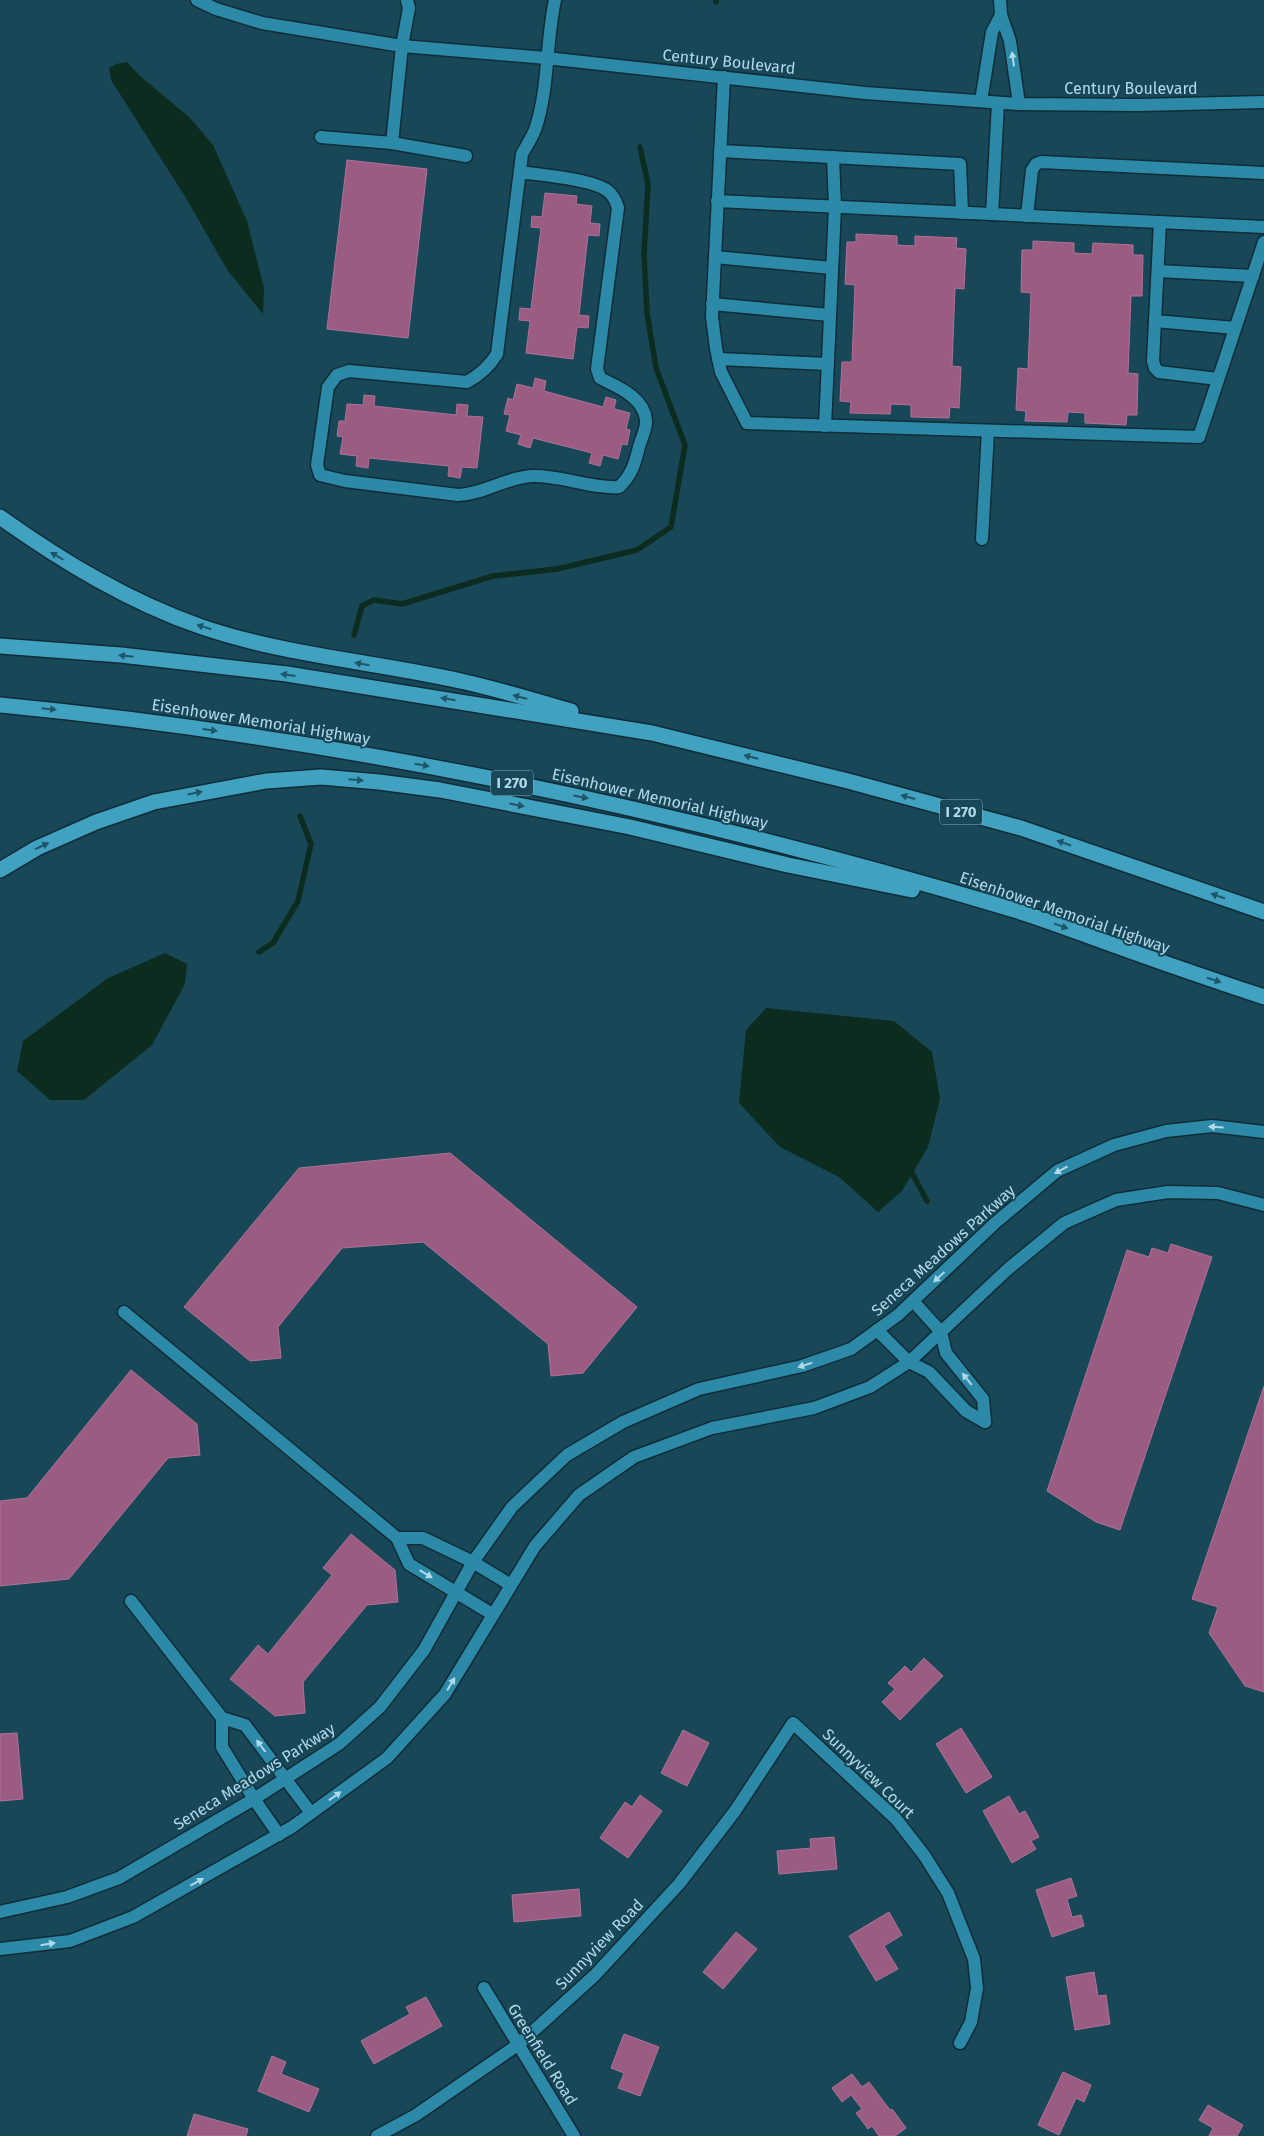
<svg xmlns="http://www.w3.org/2000/svg" width="1264" height="2136" viewBox="0 0 1264 2136" font-family="'Fira Sans',sans-serif">
<rect width="100%" height="100%" fill="#184858"/>
<g fill="#0b2c1f">
<polygon points="127,62 139,75 190,118 213,145 247,221 264,288 263,314 228,271 186,198 111,80 109,68 116,64"/>
<polygon points="165,953 187,964 185,984 152,1045 84,1100 50,1100 17,1071 23,1041 108,978"/>
<polygon points="766,1008 894,1021 932,1052 940,1099 928,1147 902,1191 878,1212 839,1177 780,1147 739,1103 746,1030"/>
</g>
<g fill="none" stroke-linecap="round" stroke-linejoin="round">
<g stroke="#0b2c1f" stroke-width="5.5">
<polyline points="716,0 716,2"/>
<polyline points="354,635 362,606 374,600 402,604 493,576 557,569 637,550 671,527 685,445 656,368 647,313 644,254 648,184 640,147"/>
<polyline points="259,952 273,943 298,901 311,844 300,816"/>
<polyline points="912,1173 927,1201"/>
</g>
</g>
<g fill="#9b5c82" stroke="#b27198">
<polygon points="347,160 427,169 408,338 327,329"/>
<polygon points="545,193 577,196 576,204 592,206 590,223 600,224 599,236 588,235 579,315 589,316 588,328 577,327 573,359 526,353 530,321 519,320 520,308 531,309 541,228 531,227 532,216 542,217"/>
<polygon points="856,234 897,236 897,245 915,246 915,236 957,238 956,248 966,249 964,289 955,288 952,366 961,367 959,408 950,407 949,418 911,417 911,405 891,404 890,414 850,413 851,402 840,401 842,362 852,362 855,285 845,284 847,242 856,242"/>
<polygon points="1033,241 1074,243 1074,253 1092,254 1093,243 1133,245 1133,255 1143,255 1142,296 1131,296 1128,373 1138,374 1137,415 1127,415 1126,425 1085,423 1085,413 1068,412 1067,422 1025,421 1026,411 1016,410 1018,368 1028,369 1031,293 1021,292 1022,250 1033,250"/>
<polygon points="535,378 546,381 544,391 603,407 606,397 616,400 614,409 630,413 626,429 630,430 627,445 622,444 618,459 603,455 600,466 589,463 592,453 533,438 530,448 518,444 521,435 506,431 510,415 504,414 508,398 513,400 517,384 533,388"/>
<polygon points="364,395 375,396 374,406 456,415 457,404 468,405 467,416 483,417 477,468 462,467 460,478 448,476 449,466 369,458 368,468 356,466 357,456 340,454 343,437 337,436 339,421 345,421 347,404 363,405"/>
<polygon points="450,1153 637,1307 583,1373 551,1376 548,1344 423,1242 342,1248 278,1327 281,1358 250,1361 184,1307 299,1168"/>
<polygon points="1171,1244 1212,1257 1120,1530 1096,1522 1047,1491 1127,1250 1149,1257 1152,1248 1168,1253"/>
<polygon points="131,1370 197,1424 200,1455 168,1458 69,1579 0,1586 0,1501 27,1498"/>
<polygon points="1264,1386 1264,1692 1245,1686 1209,1633 1218,1607 1192,1599"/>
<polygon points="351,1534 395,1570 398,1602 367,1605 303,1682 305,1713 275,1716 230,1679 258,1645 268,1654 332,1575 323,1568"/>
<polygon points="924,1658 943,1676 900,1720 882,1702 895,1689 888,1683 905,1666 911,1672"/>
<polygon points="961,1728 992,1777 966,1793 936,1744"/>
<polygon points="683,1730 709,1743 687,1786 661,1773"/>
<polygon points="17,1733 23,1799 0,1801 0,1734"/>
<polygon points="640,1795 662,1811 628,1858 600,1838 625,1802 632,1807"/>
<polygon points="1009,1796 1019,1814 1025,1811 1039,1837 1031,1841 1036,1849 1012,1863 983,1811"/>
<polygon points="834,1837 837,1869 779,1874 777,1851 811,1848 810,1839"/>
<polygon points="1071,1878 1077,1896 1067,1899 1072,1917 1081,1915 1084,1926 1052,1937 1036,1890"/>
<polygon points="579,1889 581,1916 514,1922 512,1895"/>
<polygon points="889,1912 902,1935 884,1946 898,1969 876,1981 849,1936"/>
<polygon points="736,1932 757,1949 723,1989 703,1972"/>
<polygon points="1094,1972 1098,1996 1106,1995 1110,2024 1075,2030 1066,1977"/>
<polygon points="426,1997 442,2026 374,2064 361,2041 410,2014 406,2007"/>
<polygon points="624,2034 659,2047 640,2096 618,2088 624,2073 611,2068"/>
<polygon points="272,2056 286,2062 281,2074 319,2089 309,2112 258,2091"/>
<polygon points="1063,2072 1091,2085 1084,2102 1076,2098 1059,2135 1038,2125"/>
<polygon points="852,2074 862,2087 869,2082 890,2110 892,2109 906,2128 895,2136 879,2136 872,2126 868,2129 856,2113 862,2109 851,2095 842,2102 832,2088"/>
<polygon points="1208,2105 1243,2125 1237,2136 1209,2136 1213,2128 1199,2120"/>
<polygon points="194,2114 248,2129 246,2136 187,2136"/>
</g>
<g fill="none" stroke-linecap="round" stroke-linejoin="round">
<g stroke="#102c36" stroke-width="15">
<g id="minor">
<polyline points="197,0 216,9 262,23 402,46 546,58 865,93 1019,104 1139,105 1264,102"/>
<polyline points="1000,0 1001,15 1010,41 1019,104"/>
<polyline points="724,77 712,317 716,348 721,372 747,423 1199,437 1264,242"/>
<polyline points="981,101 992,32 1001,15"/>
<polyline points="321,137 392,143 466,156"/>
<polyline points="392,143 402,46 409,8 407,0"/>
<polyline points="720,151 960,164 962,213"/>
<path d="M 520,172 C 541,175 593,179 608,191 C 614,196 616,201 618,208 L 597,369 L 600,378 C 617,387 644,397 646,420 C 647,428 641,439 639,447 C 635,463 632,475 619,487 C 590,489 562,475 532,476 C 507,477 484,494 458,495 L 345,481 L 320,475 L 317,465 L 328,387 L 337,375 L 349,371 L 467,382 C 480,375 489,367 497,354 L 522,154 C 527,145 533,136 536,127 C 549,86 546,41 555,0"/>
<polyline points="717,201 1264,227"/>
<polyline points="992,214 998,103"/>
<polyline points="1027,216 1032,170 1036,164 1041,162 1264,173"/>
<polyline points="1160,222 1153,361 1155,368 1159,372 1218,379"/>
<polyline points="715,257 832,268"/>
<polyline points="1158,271 1253,276"/>
<polyline points="712,304 830,315"/>
<polyline points="1155,321 1235,328"/>
<polyline points="718,359 828,364"/>
<polyline points="825,426 835,207 833,157"/>
<polyline points="982,539 988,431"/>
<polyline points="913,1301 941,1332 946,1353 983,1399 985,1422"/>
<polyline points="124,1312 397,1538 409,1564 492,1614"/>
<polyline points="877,1330 909,1362 929,1372 966,1411 985,1422"/>
<polyline points="397,1538 423,1538 473,1562 511,1585"/>
<polyline points="131,1601 222,1718 245,1725 311,1813"/>
<polyline points="222,1718 222,1747 254,1799 279,1835"/>
<polyline points="0,1912 67,1897 119,1878 254,1799 339,1744 380,1707 424,1650 473,1562 512,1507 567,1455 623,1422 699,1389 802,1366 851,1349 898,1315 995,1223 1057,1171 1114,1145 1166,1131 1212,1126 1264,1132"/>
<polyline points="0,1949 70,1941 133,1917 292,1827 387,1758 445,1694 535,1546 579,1495 634,1457 712,1428 814,1408 870,1387 909,1362 1008,1269 1064,1223 1116,1200 1168,1192 1218,1193 1264,1205"/>
<polyline points="484,1988 574,2136"/>
<polyline points="377,2136 416,2115 519,2044 595,1975 679,1884 735,1811 793,1723 896,1819 924,1855 948,1893 974,1959 977,1988 971,2022 960,2043"/>
</g>
</g>
<g stroke="#102c36" stroke-width="18">
<g id="highway">
<path d="M 0,517 C 62,561 129,602 202,627 C 287,656 378,662 465,682 C 501,690 536,701 571,711"/>
<polyline points="0,646 121,655 287,674 652,733 848,781 1021,828 1264,912"/>
<path d="M 0,705 C 343,738 681,810 1011,909 C 1048,920 1085,935 1122,948 C 1169,965 1216,981 1264,997"/>
<polyline points="0,870 37,848 96,822 154,802 266,781 321,777 379,782 440,790 630,827 788,865 912,890"/>
</g>
</g>
<use href="#minor" stroke="#2c8aa8" stroke-width="12"/>
<use href="#highway" stroke="#40a1c0" stroke-width="15"/>
</g>
<defs><path id="oneway-solid" d="M-6-.8H1V-3.2L6.5 0L1 3.2V.8H-6Z" transform="scale(1.25)"/></defs>
<g fill="#b1dae9">
<use href="#oneway-solid" transform="translate(1013 59) rotate(-98)"/>
<use href="#oneway-solid" transform="translate(1216 1127) rotate(-177)"/>
<use href="#oneway-solid" transform="translate(1061 1170) rotate(151)"/>
<use href="#oneway-solid" transform="translate(939 1277) rotate(137)"/>
<use href="#oneway-solid" transform="translate(805 1365) rotate(162)"/>
<use href="#oneway-solid" transform="translate(967 1379) rotate(-129)"/>
<use href="#oneway-solid" transform="translate(426 1574) rotate(31)"/>
<use href="#oneway-solid" transform="translate(451 1684) rotate(-59)"/>
<use href="#oneway-solid" transform="translate(261 1746) rotate(-127)"/>
<use href="#oneway-solid" transform="translate(335 1796) rotate(-36)"/>
<use href="#oneway-solid" transform="translate(197 1882) rotate(-29)"/>
<use href="#oneway-solid" transform="translate(48 1944) rotate(-9)"/>
</g>
<g fill="#1e5568">
<use href="#oneway-solid" transform="translate(57 556) rotate(-150)"/>
<use href="#oneway-solid" transform="translate(204 627) rotate(-162)"/>
<use href="#oneway-solid" transform="translate(126 656) rotate(-174)"/>
<use href="#oneway-solid" transform="translate(362 664) rotate(-170)"/>
<use href="#oneway-solid" transform="translate(288 675) rotate(-172)"/>
<use href="#oneway-solid" transform="translate(520 697) rotate(-165)"/>
<use href="#oneway-solid" transform="translate(448 699) rotate(-171)"/>
<use href="#oneway-solid" transform="translate(49 709) rotate(6)"/>
<use href="#oneway-solid" transform="translate(210 730) rotate(8)"/>
<use href="#oneway-solid" transform="translate(751 757) rotate(-166)"/>
<use href="#oneway-solid" transform="translate(422 765) rotate(10)"/>
<use href="#oneway-solid" transform="translate(356 780) rotate(5)"/>
<use href="#oneway-solid" transform="translate(195 793) rotate(-11)"/>
<use href="#oneway-solid" transform="translate(581 797) rotate(11)"/>
<use href="#oneway-solid" transform="translate(908 797) rotate(-165)"/>
<use href="#oneway-solid" transform="translate(517 805) rotate(11)"/>
<use href="#oneway-solid" transform="translate(1064 843) rotate(-161)"/>
<use href="#oneway-solid" transform="translate(42 846) rotate(-25)"/>
<use href="#oneway-solid" transform="translate(1218 896) rotate(-161)"/>
<use href="#oneway-solid" transform="translate(1061 926) rotate(20)"/>
<use href="#oneway-solid" transform="translate(1214 980) rotate(18)"/>
</g>
<g text-anchor="middle" stroke-width="4" stroke-linejoin="round" paint-order="stroke">
<g fill="#184858" stroke="#83aebe" stroke-width="1">
<rect x="491" y="770.5" width="42" height="25" rx="4"/>
<rect x="940" y="799.5" width="42" height="25" rx="4"/>
</g>
<g font-size="15" font-weight="bold" fill="#b1dae9">
<text x="512" y="788">I 270</text>
<text x="961" y="817">I 270</text>
</g>
<g font-size="16" fill="#b1dae9" stroke="#184858">
<text transform="translate(729 61) rotate(6)" y="6">Century Boulevard</text>
<text x="1131" y="94">Century Boulevard</text>
<text transform="translate(261 721) rotate(9)" y="6">Eisenhower Memorial Highway</text>
<text transform="translate(660 798) rotate(13)" y="6">Eisenhower Memorial Highway</text>
<text transform="translate(1065 912) rotate(19)" y="6">Eisenhower Memorial Highway</text>
<text transform="translate(943 1250) rotate(-42)" y="6">Seneca Meadows Parkway</text>
<text transform="translate(869 1773) rotate(44)" y="6">Sunnyview Court</text>
<text transform="translate(254 1776) rotate(-32)" y="6">Seneca Meadows Parkway</text>
<text transform="translate(599 1944) rotate(-46)" y="6">Sunnyview Road</text>
<text transform="translate(543 2054) rotate(58)" y="6">Greenfield Road</text>
</g>
</g>
</svg>
